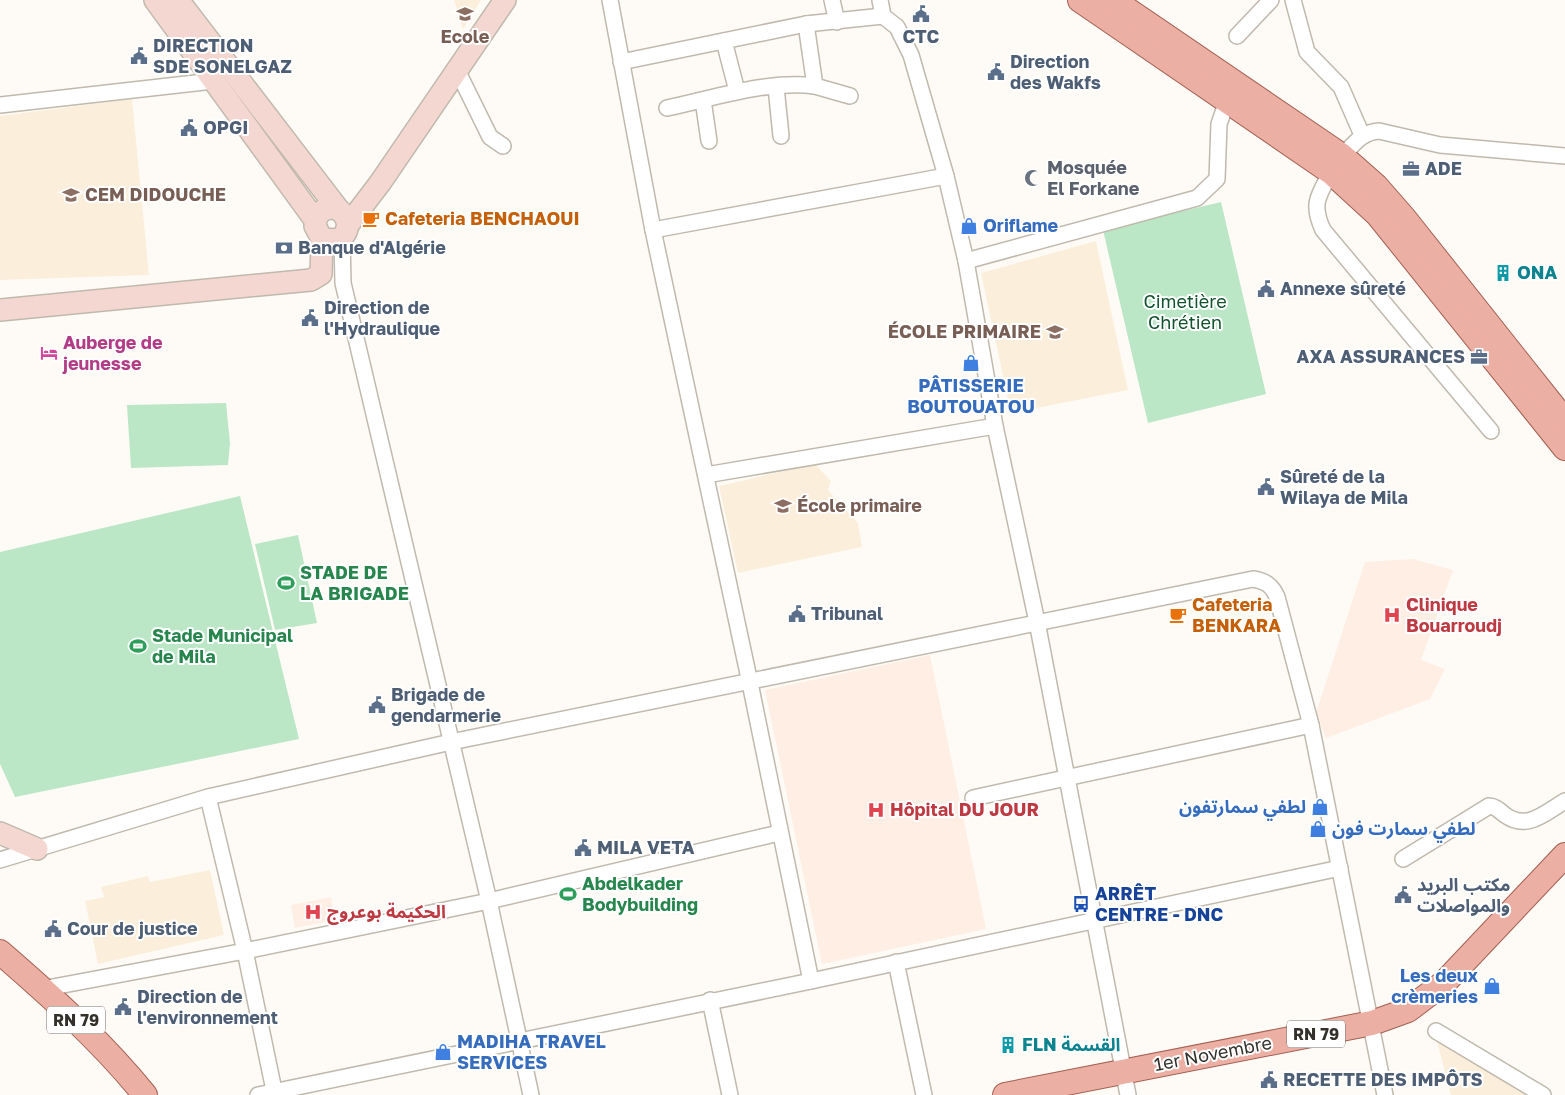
<svg xmlns="http://www.w3.org/2000/svg" width="1565" height="1095" viewBox="0 0 1565 1095" font-family="'Golos Text','Noto Sans Arabic',sans-serif">
<rect width="100%" height="100%" fill="#fefbf6"/>
<g fill="#fbefdc">
<polygon points="454,0 481,0 463,29"/>
<polygon points="132,99 149,275 0,280 0,116"/>
<polygon points="1096,241 1128,390 1011,413 981,273"/>
<polygon points="815,464 831,481 828,490 858,523 862,547 738,573 719,486"/>
<polygon points="210,870 224,935 98,964 85,901 104,897 101,887 148,876 150,882"/>
<polygon points="1435,1034 1533,1095 1451,1095"/>
</g>
<g fill="#ffeee3">
<polygon points="1413,559 1453,570 1421,660 1445,669 1430,699 1326,738 1316,713 1365,562"/>
<polygon points="930,655 986,929 822,964 765,690"/>
<polygon points="331,897 335,920 295,928 291,905"/>
</g>
<g fill="#bbe7c6">
<polygon points="1221,202 1266,394 1148,423 1103,230"/>
<polygon points="226,403 230,443 228,465 131,468 127,405"/>
<polygon points="240,496 299,739 15,797 0,764 0,552"/>
<polygon points="298,535 317,623 275,630 255,544"/>
</g>
<g fill="none" stroke-linecap="round" stroke-linejoin="round">
<g stroke="#c0b9ad" stroke-width="18">
<g id="street">
<polyline points="610,0 653,230 750,683 811,981"/>
<polyline points="832,0 837,22"/>
<polyline points="880,0 883,16 897,27 911,55 946,176 966,261 995,426 1037,622 1128,1095"/>
<polyline points="1293,0 1307,52 1341,87 1362,135"/>
<polyline points="806,24 815,86 850,96"/>
<polyline points="1237,36 1271,0"/>
<polyline points="724,41 737,91"/>
<polyline points="621,62 806,24 883,16"/>
<polyline points="457,70 490,137 503,146"/>
<polyline points="776,87 781,136"/>
<polyline points="703,100 709,141"/>
<polyline points="0,105 213,81"/>
<path d="M 667,108 C 715,98 766,80 815,86"/>
<path d="M 1342,156 C 1354,144 1362,132 1379,131 L 1440,145 L 1565,156"/>
<path d="M 1331,172 C 1318,196 1311,204 1323,230 L 1491,431"/>
<polyline points="653,230 946,176"/>
<polyline points="342,238 343,283 489,901 531,1095"/>
<polyline points="966,261 1197,198 1217,179 1219,124 1227,101"/>
<polyline points="706,475 995,426"/>
<polyline points="208,797 245,951 275,1095"/>
<polyline points="973,798 1311,725"/>
<path d="M 1403,859 L 1489,806 C 1495,806 1500,811 1505,815 C 1527,831 1545,813 1565,801"/>
<path d="M 0,860 L 208,797 L 451,742 L 1253,579 C 1265,581 1272,585 1277,597 L 1311,725 L 1385,1095"/>
<polyline points="896,962 924,1095"/>
<polyline points="42,989 245,951 489,901 779,833"/>
<polyline points="710,1000 730,1095"/>
<polyline points="1436,1031 1543,1095"/>
<polyline points="258,1095 811,981 1340,868"/>
</g>
</g>
<g stroke="#c0b9ad" stroke-width="24">
<g id="secondary">
<polyline points="155,0 315,220"/>
<path d="M 178,0 L 338,209 C 350,218 351,232 338,240 L 322,239 L 315,226 C 316,212 325,206 338,209"/>
<polyline points="348,225 380,183 505,0"/>
<polyline points="0,310 311,280 321,274 322,239"/>
<polyline points="0,833 37,849"/>
</g>
</g>
<g stroke="#a36053" stroke-width="26">
<g id="primary">
<polyline points="1080,0 1331,172 1378,215 1565,448"/>
<polyline points="1113,0 1342,156 1376,186 1404,218 1565,421"/>
<path d="M 0,952 C 52,997 102,1042 145,1095"/>
<polyline points="1005,1095 1372,1023 1408,1010 1445,982 1565,855"/>
</g>
</g>
<use href="#street" stroke="#fff" stroke-width="15"/>
<use href="#secondary" stroke="#f5d7d2" stroke-width="21"/>
<use href="#primary" stroke="#ecafa4" stroke-width="24"/>
</g>
<defs>
<g id="school-bare" transform="scale(1.35)"><path d="M0-5L7-2L0 1L-7-2ZM-4 1L0 2.5L4 1V4Q0 6-4 4Z" fill="#8d6e63" stroke="#fff" stroke-width="2.5" paint-order="stroke"/></g>
<g id="civic-bare" transform="scale(1.35)"><path d="M-.6-6.5H3V-4.5H.6V-3L4-1V1h2V6H-6V1h2V-1L-.6-3ZM-1.2 2.5V6h2.4V2.5Z" fill="#5c6f8a" stroke="#fff" stroke-width="2.5" paint-order="stroke"/></g>
<g id="office-bare" transform="scale(1.35)"><path d="M-6-3h4V-5.5h4V-3h4V5H-6ZM-1-4.5V-3h2v-1.5ZM-6 0V1H6V0Z" fill="#5c6f8a" stroke="#fff" stroke-width="2.5" paint-order="stroke"/></g>
<g id="mosque-bare" transform="scale(1.35)"><path d="M3.5-4.9A6 6 0 1 0 3.5 4.9A5 5 0 1 1 3.5-4.9Z" fill="#6b7280" stroke="#fff" stroke-width="2.5" paint-order="stroke"/></g>
<g id="cafe-bare" transform="scale(1.35)"><path d="M-5.5-4.5H6V0H3Q3 3.5 0 3.5H-2.5Q-5.5 3.5-5.5 0ZM3-3.2v2h1.7v-2ZM-6 4.5H4V6H-6Z" fill="#e8710a" stroke="#fff" stroke-width="2.5" paint-order="stroke"/></g>
<g id="shop-bare" transform="scale(1.35)"><path d="M-5-2.5h2.3a2.7 3.5 0 0 1 5.4 0H5L5.5 6h-11ZM-1.5-2.5h3a1.5 2.3 0 0 0-3 0Z" fill="#3f7fe0" stroke="#fff" stroke-width="2.5" paint-order="stroke"/></g>
<g id="bank-bare" transform="scale(1.35)"><path d="M-6-4H6V4H-6ZM0-2.3a2.3 2.3 0 1 0 0 4.6a2.3 2.3 0 1 0 0-4.6Z" fill="#5c6f8a" stroke="#fff" stroke-width="2.5" paint-order="stroke"/></g>
<g id="building-bare" transform="scale(1.35)"><path d="M-4-6H4V6H1V3H-1V6H-4ZM-2.5-4.3h1.7v1.8h-1.7ZM.8-4.3h1.7v1.8H.8ZM-2.5-1h1.7V.8h-1.7ZM.8-1h1.7V.8H.8Z" fill="#0f9aa8" stroke="#fff" stroke-width="2.5" paint-order="stroke"/></g>
<g id="hotel-bare" transform="scale(1.35)"><path d="M-6-4.5h1.5V1H6V5H4.5V3h-9V5H-6ZM-4 0a1.8 1.8 0 1 1 3.6 0ZM.5 0V-2.5h3Q6-2.5 6 0Z" fill="#d1479c" stroke="#fff" stroke-width="2.5" paint-order="stroke"/></g>
<g id="stadium-bare" transform="scale(1.35)"><path d="M0-5a6.5 5 0 1 0 0 10a6.5 5 0 1 0 0-10ZM-3.5-1.8h7v3.6h-7Z" fill="#2e9e5b" stroke="#fff" stroke-width="2.5" paint-order="stroke"/></g>
<g id="hospital-bare" transform="scale(1.35)"><path d="M-5-5h3v3.5h4V-5h3V5h-3V1.5h-4V5h-3Z" fill="#e0444e" stroke="#fff" stroke-width="2.5" paint-order="stroke"/></g>
<g id="bus-bare" transform="scale(1.35)"><path d="M-5-6H5V4H4V6H2V4H-2V6H-4V4H-5ZM-3.5-4V0h7V-4ZM-3.5 1.2v1.5H-2V1.2ZM2 1.2v1.5H3.5V1.2Z" fill="#1a4fb4" stroke="#fff" stroke-width="2.5" paint-order="stroke"/></g>
</defs>
<g fill-rule="evenodd">
<use href="#school-bare" x="465" y="14"/>
<use href="#civic-bare" x="921" y="14"/>
<use href="#civic-bare" x="139" y="56"/>
<use href="#civic-bare" x="996" y="72"/>
<use href="#civic-bare" x="189" y="128"/>
<use href="#office-bare" x="1411" y="169"/>
<use href="#mosque-bare" x="1033" y="178"/>
<use href="#school-bare" x="71" y="195"/>
<use href="#cafe-bare" x="371" y="219"/>
<use href="#shop-bare" x="969" y="226"/>
<use href="#bank-bare" x="284" y="248"/>
<use href="#building-bare" x="1503" y="273"/>
<use href="#civic-bare" x="1266" y="289"/>
<use href="#civic-bare" x="310" y="318"/>
<use href="#school-bare" x="1055" y="332"/>
<use href="#hotel-bare" x="49" y="353"/>
<use href="#office-bare" x="1479" y="357"/>
<use href="#shop-bare" x="971" y="363"/>
<use href="#civic-bare" x="1266" y="487"/>
<use href="#school-bare" x="783" y="506"/>
<use href="#stadium-bare" x="286" y="583"/>
<use href="#civic-bare" x="797" y="614"/>
<use href="#cafe-bare" x="1178" y="615"/>
<use href="#hospital-bare" x="1392" y="615"/>
<use href="#stadium-bare" x="138" y="646"/>
<use href="#civic-bare" x="377" y="705"/>
<use href="#shop-bare" x="1320" y="807"/>
<use href="#hospital-bare" x="876" y="810"/>
<use href="#shop-bare" x="1318" y="829"/>
<use href="#civic-bare" x="583" y="848"/>
<use href="#stadium-bare" x="568" y="894"/>
<use href="#civic-bare" x="1403" y="895"/>
<use href="#bus-bare" x="1081" y="904"/>
<use href="#hospital-bare" x="313" y="912"/>
<use href="#civic-bare" x="53" y="929"/>
<use href="#shop-bare" x="1492" y="986"/>
<use href="#civic-bare" x="123" y="1007"/>
<use href="#building-bare" x="1008" y="1045"/>
<use href="#shop-bare" x="443" y="1052"/>
<use href="#civic-bare" x="1269" y="1080"/>
</g>
<g text-anchor="middle" stroke-width="4" stroke-linejoin="round" paint-order="stroke">
<g fill="#fff" stroke="#716f6b" stroke-width="1">
<rect x="47" y="1006.5" width="58" height="27" rx="4"/>
<rect x="1287" y="1020.5" width="58" height="27" rx="4"/>
</g>
<g font-size="16" font-weight="bold" fill="#34312c">
<text x="76" y="1026">RN 79</text>
<text x="1316" y="1040">RN 79</text>
</g>
<g font-size="18" font-weight="bold" fill="#785e54" stroke="#fff" text-anchor="start">
<text x="465" y="43" text-anchor="middle">Ecole</text>
<text x="85" y="201">CEM DIDOUCHE</text>
<text x="1041" y="338" text-anchor="end">ÉCOLE PRIMAIRE</text>
<text x="797" y="512">École primaire</text>
</g>
<g font-size="18" font-weight="bold" fill="#4e5e75" stroke="#fff" text-anchor="start">
<text x="921" y="43" text-anchor="middle">CTC</text>
<text x="153" y="52">DIRECTION<tspan x="153" dy="21">SDE SONELGAZ</tspan></text>
<text x="1010" y="68">Direction<tspan x="1010" dy="21">des Wakfs</tspan></text>
<text x="203" y="134">OPGI</text>
<text x="1425" y="175">ADE</text>
<text x="298" y="254">Banque d'Algérie</text>
<text x="1280" y="295">Annexe sûreté</text>
<text x="324" y="314">Direction de<tspan x="324" dy="21">l'Hydraulique</tspan></text>
<text x="1465" y="363" text-anchor="end">AXA ASSURANCES</text>
<text x="1280" y="483">Sûreté de la<tspan x="1280" dy="21">Wilaya de Mila</tspan></text>
<text x="811" y="620">Tribunal</text>
<text x="391" y="701">Brigade de<tspan x="391" dy="21">gendarmerie</tspan></text>
<text x="597" y="854">MILA VETA</text>
<text x="1417" y="891">مكتب البريد<tspan x="1417" dy="21">والمواصلات</tspan></text>
<text x="67" y="935">Cour de justice</text>
<text x="137" y="1003">Direction de<tspan x="137" dy="21">l'environnement</tspan></text>
<text x="1283" y="1086">RECETTE DES IMPÔTS</text>
</g>
<g font-size="18" font-weight="bold" fill="#5b616d" stroke="#fff" text-anchor="start">
<text x="1047" y="174">Mosquée<tspan x="1047" dy="21">El Forkane</tspan></text>
</g>
<g font-size="18" font-weight="bold" fill="#c56008" stroke="#fff" text-anchor="start">
<text x="385" y="225">Cafeteria BENCHAOUI</text>
<text x="1192" y="611">Cafeteria<tspan x="1192" dy="21">BENKARA</tspan></text>
</g>
<g font-size="18" font-weight="bold" fill="#366cbe" stroke="#fff" text-anchor="start">
<text x="983" y="232">Oriflame</text>
<text x="971" y="392" text-anchor="middle">PÂTISSERIE<tspan x="971" dy="21">BOUTOUATOU</tspan></text>
<text x="1306" y="813" text-anchor="end">لطفي سمارتفون</text>
<text x="1332" y="835">لطفي سمارت فون</text>
<text x="1478" y="982" text-anchor="end">Les deux<tspan x="1478" dy="21">crèmeries</tspan></text>
<text x="457" y="1048">MADIHA TRAVEL<tspan x="457" dy="21">SERVICES</tspan></text>
</g>
<g font-size="18" font-weight="bold" fill="#0d838f" stroke="#fff" text-anchor="start">
<text x="1517" y="279">ONA</text>
<text x="1022" y="1051">FLN القسمة</text>
</g>
<g font-size="18" fill="#11532c" stroke="#fff">
<text x="1185" y="308">Cimetière<tspan x="1185" dy="21">Chrétien</tspan></text>
</g>
<g font-size="18" font-weight="bold" fill="#b23c85" stroke="#fff" text-anchor="start">
<text x="63" y="349">Auberge de<tspan x="63" dy="21">jeunesse</tspan></text>
</g>
<g font-size="18" font-weight="bold" fill="#27864d" stroke="#fff" text-anchor="start">
<text x="300" y="579">STADE DE<tspan x="300" dy="21">LA BRIGADE</tspan></text>
<text x="152" y="642">Stade Municipal<tspan x="152" dy="21">de Mila</tspan></text>
<text x="582" y="890">Abdelkader<tspan x="582" dy="21">Bodybuilding</tspan></text>
</g>
<g font-size="18" font-weight="bold" fill="#be3a42" stroke="#fff" text-anchor="start">
<text x="1406" y="611">Clinique<tspan x="1406" dy="21">Bouarroudj</tspan></text>
<text x="890" y="816">Hôpital DU JOUR</text>
<text x="327" y="918">الحكيمة بوعروج</text>
</g>
<g font-size="18" font-weight="bold" fill="#164399" stroke="#fff" text-anchor="start">
<text x="1095" y="900">ARRÊT<tspan x="1095" dy="21">CENTRE - DNC</tspan></text>
</g>
<g font-size="18" fill="#34312c" stroke="#fff">
<text transform="translate(1213 1054) rotate(-11)" y="6">1er Novembre</text>
</g>
</g>
</svg>
